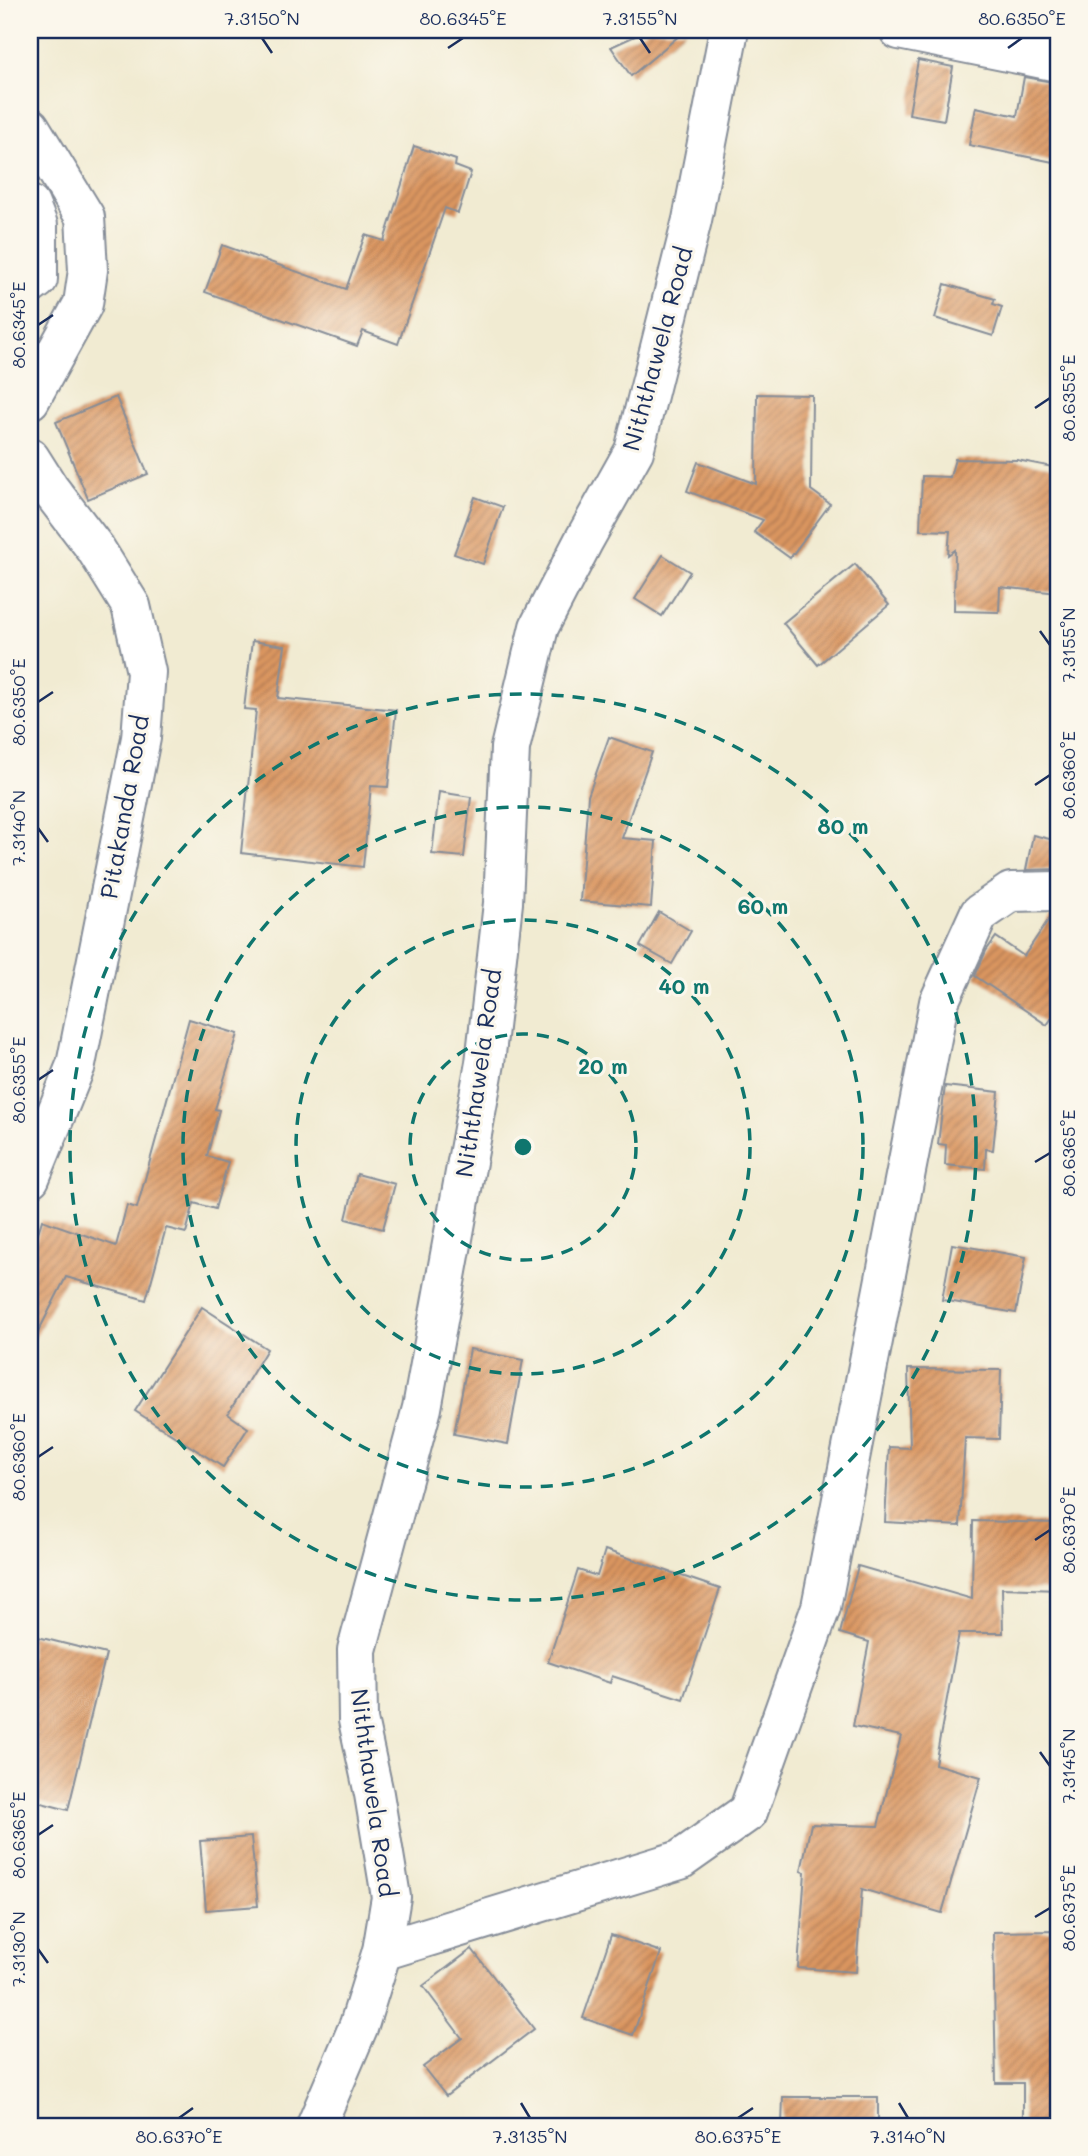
<svg xmlns="http://www.w3.org/2000/svg" width="1088" height="2156" viewBox="0 0 1088 2156" font-family="Mali,sans-serif">
<defs>
<pattern id="building-hatch" width="6" height="6" patternUnits="userSpaceOnUse" patternTransform="scale(1.75)"><rect width="6" height="6" fill="#da955f"/><path d="M-1 1l2-2M0 6l6-6M5 7l2-2" fill="none" stroke="#b07a52"/></pattern>
</defs>
<rect width="100%" height="100%" fill="#fbf7ec"/>
<filter id="ink" filterUnits="userSpaceOnUse"><feTurbulence type="fractalNoise" baseFrequency=".0143" numOctaves="2"/><feDisplacementMap in="SourceGraphic" scale="14" xChannelSelector="R" yChannelSelector="G"/><feConvolveMatrix kernelMatrix="1 2 1 2 8 2 1 2 1" color-interpolation-filters="sRGB"/></filter>
<filter id="wash" filterUnits="userSpaceOnUse"><feTurbulence type="fractalNoise" baseFrequency=".00686" numOctaves="4" result="noise"/><feDisplacementMap in="SourceGraphic" scale="28" xChannelSelector="R" yChannelSelector="G"/><feGaussianBlur stdDeviation="1.57" result="paint"/><feColorMatrix in="noise" values="0 0 0 0 0 0 0 0 0 0 0 0 0 0 0 0 0 1.4 0 .05"/><feComposite in="paint" operator="in"/></filter>
<g filter="url(#wash)">
<rect width="100%" height="100%" fill="#f1ebd2"/>
<g id="blocks">
<g fill="url(#building-hatch)">
<polygon points="648,30 686,30 631,76 611,47"/>
<polygon points="918,60 953,67 944,120 909,114"/>
<polygon points="1024,77 1058,83 1058,163 969,145 976,107 1017,116"/>
<polygon points="414,146 456,160 455,166 471,172 458,213 445,208 398,344 363,331 357,346 205,292 222,245 346,289 365,235 384,241"/>
<polygon points="945,284 995,299 993,304 1002,307 993,336 935,318"/>
<polygon points="757,394 812,395 811,490 830,504 790,558 754,532 763,520 687,491 698,462 756,484"/>
<polygon points="116,397 148,474 88,499 56,422"/>
<polygon points="955,459 1017,460 1058,468 1058,593 1000,587 999,612 954,611 955,550 948,555 950,531 920,530 922,476 950,477"/>
<polygon points="475,497 503,507 483,564 454,554"/>
<polygon points="663,555 690,572 662,616 635,599"/>
<polygon points="855,564 889,605 818,665 783,623"/>
<polygon points="252,641 285,646 278,698 396,710 388,787 371,786 363,867 241,853 256,710 244,709"/>
<polygon points="609,737 652,752 622,838 656,841 651,907 580,901 588,796"/>
<polygon points="439,792 471,797 464,857 432,854"/>
<polygon points="1033,835 1058,841 1058,869 1026,870"/>
<polygon points="659,912 691,931 672,964 640,946"/>
<polygon points="1053,913 1058,913 1058,1009 1047,1025 975,976 986,951 996,937 1024,956"/>
<polygon points="189,1019 238,1034 215,1109 219,1110 207,1156 228,1162 215,1209 194,1203 186,1233 166,1228 146,1300 66,1277 30,1348 30,1259 42,1220 116,1246 127,1205 137,1208"/>
<polygon points="945,1086 999,1092 993,1150 986,1149 985,1169 945,1165 946,1145 938,1144"/>
<polygon points="357,1174 395,1184 383,1229 346,1219"/>
<polygon points="952,1244 1026,1257 1016,1313 942,1300"/>
<polygon points="202,1307 267,1349 228,1414 248,1428 223,1467 135,1411"/>
<polygon points="470,1349 523,1360 508,1444 454,1434"/>
<polygon points="908,1369 1001,1370 999,1439 965,1438 960,1526 885,1522 889,1447 910,1448"/>
<polygon points="973,1521 1058,1523 1058,1590 1002,1588 1003,1633 959,1633 935,1764 981,1777 942,1913 862,1889 856,1972 798,1968 805,1872 801,1871 811,1824 878,1826 901,1736 853,1726 869,1642 840,1633 858,1566 972,1599"/>
<polygon points="605,1550 720,1589 683,1699 612,1676 610,1683 548,1662 578,1570 597,1576"/>
<polygon points="30,1635 106,1654 68,1810 30,1800"/>
<polygon points="251,1837 258,1906 206,1910 200,1841"/>
<polygon points="1058,1931 1058,2126 1023,2126 1023,2083 996,2083 993,1932"/>
<polygon points="611,1935 661,1952 633,2035 583,2018"/>
<polygon points="472,1949 534,2029 446,2096 423,2067 462,2038 423,1986"/>
<polygon points="783,2097 878,2097 878,2126 782,2126"/>
</g>
</g>
</g>
<g filter="url(#ink)">
<use href="#blocks" fill-opacity="0" stroke="#868d98" stroke-width="2"/>
<g fill="none" stroke-linecap="round" stroke-linejoin="round">
<g stroke="#868d98" stroke-width="42">
<g id="minor">
<polyline points="899,30 1058,62"/>
<polyline points="30,127 85,217 88,270 83,304 30,400"/>
<polyline points="30,205 38,225 38,279 30,285"/>
<polyline points="30,458 49,488 95,548 131,606 146,672 141,738 76,1065 30,1178"/>
<polyline points="382,1951 680,1860 748,1812 821,1607 939,1002 979,914 1011,892 1058,891"/>
<polyline points="316,2126 359,2025 382,1951 391,1897 374,1794 358,1720 357,1650 422,1408 485,1063 503,903 510,748 539,627 583,542 634,451 692,220 729,30"/>
</g>
</g>
<use href="#minor" stroke="#fff" stroke-width="38"/>
</g>
</g>
<path fill="none" stroke="#1b2f5e" stroke-width="2.5" d="M 262,38 L 272,53M 640,38 L 650,53M 448,48 L 463,38M 1008,48 L 1022,38M 38,325 L 53,315M 1035,408 L 1050,398M 1040,631 L 1050,645M 38,702 L 53,692M 1035,785 L 1050,775M 38,828 L 48,842M 38,1080 L 53,1070M 1035,1162 L 1050,1153M 38,1457 L 53,1447M 1035,1540 L 1050,1530M 1040,1752 L 1050,1766M 38,1835 L 53,1825M 1035,1917 L 1050,1908M 38,1949 L 48,1963M 521,2103 L 530,2118M 899,2103 L 908,2118M 179,2118 L 193,2108M 738,2118 L 753,2108"/>
<g fill="none" stroke="#0f766e" stroke-width="3.5" stroke-dasharray="12 9">
<circle cx="523" cy="1147" r="113"/>
<circle cx="523" cy="1147" r="227"/>
<circle cx="523" cy="1147" r="340"/>
<circle cx="523" cy="1147" r="453"/>
</g>
<g text-anchor="middle" stroke-width="6" stroke-linejoin="round" paint-order="stroke">
<g font-size="24" fill="#1b2f5e" stroke="#fbf7ec">
<text transform="translate(658 349) rotate(-75)" y="8">Niththawela Road</text>
<text transform="translate(125 807) rotate(-80)" y="8">Pitakanda Road</text>
<text transform="translate(479 1073) rotate(-82)" y="8">Niththawela Road</text>
<text transform="translate(373 1793) rotate(82)" y="8">Niththawela Road</text>
</g>
</g>
<circle cx="523" cy="1147" r="10" fill="#0f766e" stroke="#fbf7ec" stroke-width="3.5"/>
<g font-size="21" text-anchor="middle" font-weight="bold" fill="#0f766e" stroke="#fbf7ec" stroke-width="6" stroke-linejoin="round" paint-order="stroke">
<text x="843" y="834">80 m</text>
<text x="763" y="914">60 m</text>
<text x="684" y="994">40 m</text>
<text x="603" y="1074">20 m</text>
</g>
<rect width="1088" height="2156" fill="none" stroke="#fbf7ec" stroke-width="77"/>
<rect x="38" y="38" width="1012" height="2080" fill="none" stroke="#1b2f5e" stroke-width="2.5"/>
<g font-size="18" text-anchor="middle" fill="#1b2f5e">
<text x="262" y="25">7.3150°N</text>
<text x="463" y="25">80.6345°E</text>
<text x="640" y="25">7.3155°N</text>
<text x="1022" y="25">80.6350°E</text>
<text transform="translate(19 325) rotate(-90)" y="6">80.6345°E</text>
<text transform="translate(1069 398) rotate(-90)" y="6">80.6355°E</text>
<text transform="translate(1069 645) rotate(-90)" y="6">7.3155°N</text>
<text transform="translate(19 702) rotate(-90)" y="6">80.6350°E</text>
<text transform="translate(1069 775) rotate(-90)" y="6">80.6360°E</text>
<text transform="translate(19 828) rotate(-90)" y="6">7.3140°N</text>
<text transform="translate(19 1080) rotate(-90)" y="6">80.6355°E</text>
<text transform="translate(1069 1153) rotate(-90)" y="6">80.6365°E</text>
<text transform="translate(19 1457) rotate(-90)" y="6">80.6360°E</text>
<text transform="translate(1069 1530) rotate(-90)" y="6">80.6370°E</text>
<text transform="translate(1069 1766) rotate(-90)" y="6">7.3145°N</text>
<text transform="translate(19 1835) rotate(-90)" y="6">80.6365°E</text>
<text transform="translate(1069 1908) rotate(-90)" y="6">80.6375°E</text>
<text transform="translate(19 1949) rotate(-90)" y="6">7.3130°N</text>
<text x="179" y="2143">80.6370°E</text>
<text x="530" y="2143">7.3135°N</text>
<text x="738" y="2143">80.6375°E</text>
<text x="908" y="2143">7.3140°N</text>
</g>
</svg>
